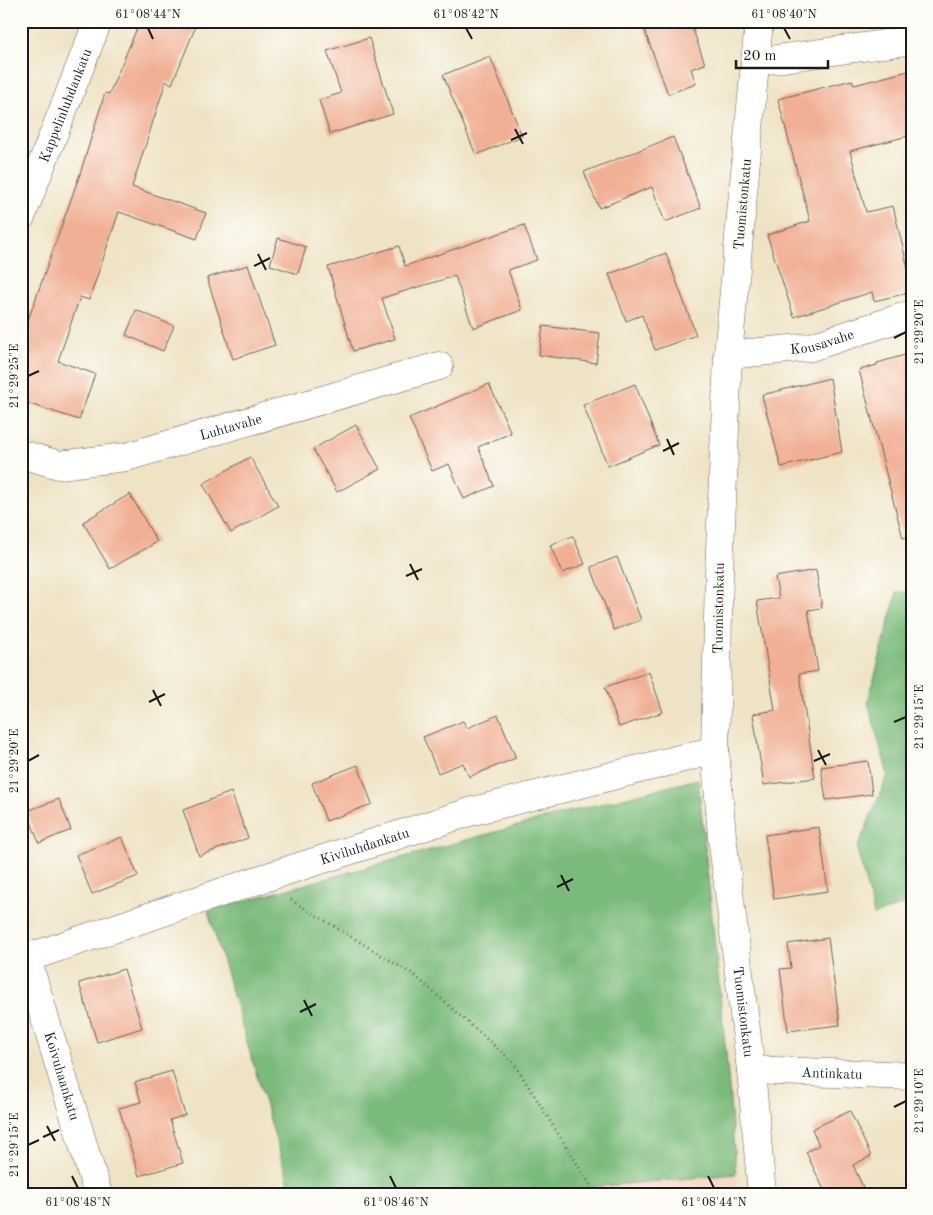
<svg xmlns="http://www.w3.org/2000/svg" width="933" height="1215" viewBox="0 0 933 1215" font-family="'Old Standard TT',serif">
<rect width="100%" height="100%" fill="#fdfcf7"/>
<filter id="ink" filterUnits="userSpaceOnUse"><feTurbulence type="fractalNoise" baseFrequency=".02" numOctaves="2"/><feDisplacementMap in="SourceGraphic" scale="10" xChannelSelector="R" yChannelSelector="G"/><feConvolveMatrix kernelMatrix="1 2 1 2 8 2 1 2 1" color-interpolation-filters="sRGB"/></filter>
<filter id="wash" filterUnits="userSpaceOnUse"><feTurbulence type="fractalNoise" baseFrequency=".0096" numOctaves="4" result="noise"/><feDisplacementMap in="SourceGraphic" scale="20" xChannelSelector="R" yChannelSelector="G"/><feGaussianBlur stdDeviation="1.12" result="paint"/><feColorMatrix in="noise" values="0 0 0 0 0 0 0 0 0 0 0 0 0 0 0 0 0 1.4 0 .05"/><feComposite in="paint" operator="in"/></filter>
<g filter="url(#wash)">
<rect width="100%" height="100%" fill="#efe3c5"/>
<polygon fill="#f4d3c0" points="736,1174 738,1194 515,1194"/>
<g fill="#7abb7c" stroke="#4b6c4c">
<polygon points="897,592 912,592 912,902 874,915 857,849 888,775 868,702"/>
<polygon points="698,779 727,1064 736,1174 515,1194 292,1194 208,911 568,812"/>
</g>
<g id="blocks">
<g fill="#f1b095">
<polygon points="140,21 198,21 172,84 166,81 132,187 206,213 197,239 119,212 89,300 80,297 58,361 95,374 79,420 21,401 21,340 80,174 105,93 109,94"/>
<polygon points="666,21 690,21 705,64 691,69 696,84 668,94 644,29"/>
<polygon points="369,38 393,114 330,134 319,100 341,93 327,51"/>
<polygon points="490,56 522,136 476,155 443,75"/>
<polygon points="912,70 912,135 850,151 866,212 893,206 912,285 912,292 874,301 872,292 794,317 767,235 810,221 778,99 852,80 854,85"/>
<polygon points="673,137 701,208 665,222 652,187 599,208 584,172"/>
<polygon points="524,225 537,260 508,270 522,310 473,328 455,276 382,298 395,339 353,351 328,267 399,246 405,266"/>
<polygon points="278,238 306,247 298,274 270,265"/>
<polygon points="666,253 696,335 655,350 642,315 626,321 609,274"/>
<polygon points="248,265 275,345 233,359 207,278"/>
<polygon points="136,310 174,326 163,351 126,335"/>
<polygon points="543,326 600,333 596,363 539,355"/>
<polygon points="912,353 912,536 903,538 859,370 877,365 877,363"/>
<polygon points="830,378 842,452 781,467 762,395"/>
<polygon points="489,384 511,433 478,447 494,486 464,499 449,464 432,471 409,418"/>
<polygon points="635,384 659,445 608,466 583,405"/>
<polygon points="356,425 380,469 337,492 313,449"/>
<polygon points="250,457 278,506 231,533 203,484"/>
<polygon points="130,494 157,542 110,569 83,522"/>
<polygon points="573,536 585,564 562,573 550,545"/>
<polygon points="617,557 641,620 614,630 591,567"/>
<polygon points="816,570 822,608 808,610 818,671 799,674 815,778 764,785 753,714 775,710 757,601 779,598 775,577"/>
<polygon points="649,672 663,712 619,727 605,687"/>
<polygon points="498,715 516,758 469,777 463,763 438,773 423,737 463,721 467,728"/>
<polygon points="868,761 872,794 826,800 821,767"/>
<polygon points="358,765 372,804 326,821 312,783"/>
<polygon points="231,792 248,838 199,856 183,810"/>
<polygon points="59,799 71,830 39,843 27,811"/>
<polygon points="819,827 828,891 774,899 765,835"/>
<polygon points="122,837 138,876 92,894 76,855"/>
<polygon points="828,938 840,1025 788,1031 780,969 791,968 788,944"/>
<polygon points="124,969 142,1028 97,1042 79,983"/>
<polygon points="172,1071 185,1115 170,1120 183,1163 139,1176 119,1108 141,1102 135,1082"/>
<polygon points="850,1111 871,1156 853,1165 863,1187 848,1194 826,1194 806,1152 819,1145 812,1129"/>
</g>
</g>
</g>
<g filter="url(#ink)">
<use href="#blocks" fill-opacity="0" stroke="#666257" stroke-width="1"/>
<g fill="none" stroke-linecap="round" stroke-linejoin="round">
<g stroke="#666257" stroke-width="29">
<g id="minor">
<path id="s1" d="M 759,21 L 728,355 L 719,574 L 715,750 L 722,836 L 751,1070 L 762,1194"/>
<polyline points="755,62 899,42 912,39"/>
<path id="s2" d="M 21,217 L 98,21"/>
<path id="s3" d="M 728,355 L 811,347 L 912,314"/>
<path id="s4" d="M 21,454 L 59,465 L 126,457 L 439,366"/>
<path id="s5" d="M 27,959 L 98,1194"/>
<path id="s6" d="M 21,960 L 258,880 L 473,811 L 715,750"/>
<path id="s7" d="M 751,1070 L 912,1076"/>
</g>
</g>
<polyline stroke="#666257" stroke-width="3" stroke-dasharray="1 4" stroke-linecap="butt" points="291,900 414,975 514,1063 592,1188"/>
<use href="#minor" stroke="#fff" stroke-width="28"/>
</g>
</g>
<path fill="none" stroke="#1c1c1c" stroke-width="2" d="M 148,28 L 153,39M 466,28 L 472,39M 784,28 L 790,39M 515,129 L 523,144M 511,140 L 527,133M 258,254 L 266,270M 254,266 L 270,258M 894,338 L 906,332M 28,376 L 39,371M 667,439 L 674,455M 663,451 L 679,443M 410,564 L 418,580M 406,576 L 422,569M 153,690 L 161,706M 149,702 L 165,694M 894,722 L 906,717M 818,750 L 826,765M 28,761 L 39,755M 814,761 L 830,754M 561,875 L 569,891M 557,887 L 573,879M 304,1000 L 312,1016M 300,1012 L 316,1004M 894,1107 L 906,1101M 47,1126 L 55,1141M 43,1137 L 59,1130M 28,1145 L 39,1140M 72,1176 L 78,1188M 390,1176 L 396,1188M 708,1176 L 714,1188"/>
<g text-anchor="middle" stroke-width="4" stroke-linejoin="round" paint-order="stroke">
<g font-size="14" fill="#1c1c1c" stroke="#fdfcf7">
<text dy="5" stroke="none"><textPath href="#s2" startOffset="120">Kappelinluhdankatu</textPath></text>
<text transform="translate(742 204) rotate(-85)" y="5">Tuomistonkatu</text>
<text dy="5" stroke="none"><textPath href="#s3" startOffset="95">Kousavahe</textPath></text>
<text dy="5" stroke="none"><textPath href="#s4" startOffset="216">Luhtavahe</textPath></text>
<text transform="translate(718 608) rotate(-89)" y="5">Tuomistonkatu</text>
<text dy="5" stroke="none"><textPath href="#s6" startOffset="362">Kiviluhdankatu</textPath></text>
<text dy="5" stroke="none"><textPath href="#s1" startOffset="994">Tuomistonkatu</textPath></text>
<text dy="5" stroke="none"><textPath href="#s7" startOffset="81">Antinkatu</textPath></text>
<text dy="5" stroke="none"><textPath href="#s5" startOffset="122">Koivuhaankatu</textPath></text>
</g>
</g>
<rect width="933" height="1215" fill="none" stroke="#fdfcf7" stroke-width="55"/>
<path d="M736 60v8h92v-8" fill="none" stroke="#1c1c1c" stroke-width="2.5"/>
<text x="743" y="60" font-size="15" fill="#1c1c1c" stroke="#fdfcf7" stroke-width="4" paint-order="stroke">20 m</text>
<rect x="28" y="28" width="878" height="1160" fill="none" stroke="#1c1c1c" stroke-width="2"/>
<g font-size="12" text-anchor="middle" fill="#1c1c1c">
<text x="148" y="18">61°08'44"N</text>
<text x="466" y="18">61°08'42"N</text>
<text x="784" y="18">61°08'40"N</text>
<text transform="translate(919 332) rotate(-90)" y="4">21°29'20"E</text>
<text transform="translate(14 376) rotate(-90)" y="4">21°29'25"E</text>
<text transform="translate(919 717) rotate(-90)" y="4">21°29'15"E</text>
<text transform="translate(14 761) rotate(-90)" y="4">21°29'20"E</text>
<text transform="translate(919 1101) rotate(-90)" y="4">21°29'10"E</text>
<text transform="translate(14 1145) rotate(-90)" y="4">21°29'15"E</text>
<text x="78" y="1206">61°08'48"N</text>
<text x="396" y="1206">61°08'46"N</text>
<text x="714" y="1206">61°08'44"N</text>
</g>
</svg>
